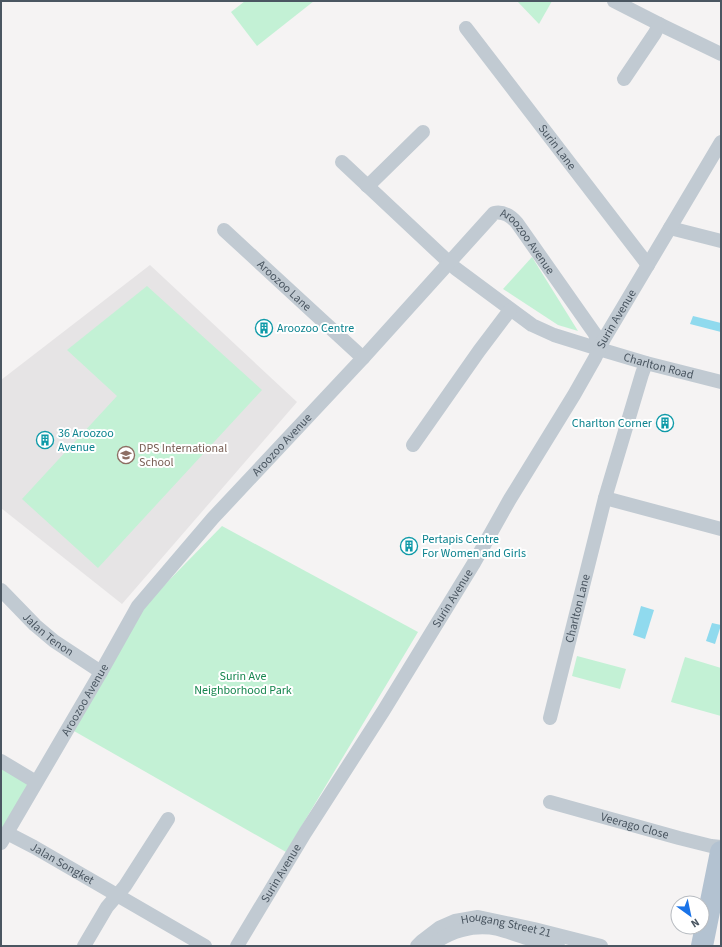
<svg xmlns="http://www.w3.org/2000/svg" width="722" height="947" viewBox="0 0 722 947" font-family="'Source Sans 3',sans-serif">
<rect width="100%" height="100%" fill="#f5f3f3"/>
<polygon fill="#e6e4e5" points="150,265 297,402 122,604 1,508 1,380"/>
<g fill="#c3f1d5">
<polygon points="245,1 314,1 257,46 231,12"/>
<polygon points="517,1 552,1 539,24"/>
<polygon points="532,257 578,331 558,325 503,289"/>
<polygon points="147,286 262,390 98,568 22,499 117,396 67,350"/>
<polygon points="222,526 418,632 286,852 74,731 141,609"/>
<polygon points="577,656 626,669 620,689 572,676"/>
<polygon points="685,657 721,668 721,716 671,702"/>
<polygon points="1,768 29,784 1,831"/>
</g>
<g fill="#90daee">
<polygon points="693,316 721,323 721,332 690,324"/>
<polygon points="641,606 654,610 645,639 633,635"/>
<polygon points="712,623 721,625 715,644 706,641"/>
</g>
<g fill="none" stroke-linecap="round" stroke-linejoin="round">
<g stroke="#c1cad2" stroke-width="14">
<polyline points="614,1 663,26 721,54"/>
<path id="s1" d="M 466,28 L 648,265"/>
<polyline points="624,79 655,33 659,24"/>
<path id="s2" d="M 342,162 L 455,268 L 532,325 L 554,335 L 599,349 L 646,363 L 721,382"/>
<polyline points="367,186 372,182 423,132"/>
<polyline points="670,228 721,241"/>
<path id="s3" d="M 224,230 L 363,358"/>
<polyline points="413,445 479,351 510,310"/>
<polyline points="605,498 721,529"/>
<path id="s4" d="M 1,590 L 35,625 L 54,641 L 101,672"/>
<path id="s5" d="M 550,718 L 605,498 L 642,374 L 646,363"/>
<polyline points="1,761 36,782"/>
<path id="s6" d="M 550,802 L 679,838 L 711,846 L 721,847"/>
<path id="s7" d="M 7,833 L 34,847 L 205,946"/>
<path id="s8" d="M 1,843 L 101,672 L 138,606 L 213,518 L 363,358 L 494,213 C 504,211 511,216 517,223 L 595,334 L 599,349"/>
<polyline points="84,946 107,907 125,886 168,819"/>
<path id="s9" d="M 237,946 L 305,833 L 384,710 L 474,563 L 510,499 L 574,395 L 595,358 L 604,339 L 721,142"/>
<path id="s10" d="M 417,946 L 422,941 L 439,928 L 455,921 L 478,917 L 534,929 L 601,946"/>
<path d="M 431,946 C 449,931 474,924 498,929 C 509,932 520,936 530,939 C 539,942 549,944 558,946"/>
</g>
<polyline stroke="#b3c2d1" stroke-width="22" points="702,946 721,852"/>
</g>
<defs>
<g id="building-ring" transform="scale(0.9)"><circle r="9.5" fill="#fff" stroke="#0f9aa8" stroke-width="1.5"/><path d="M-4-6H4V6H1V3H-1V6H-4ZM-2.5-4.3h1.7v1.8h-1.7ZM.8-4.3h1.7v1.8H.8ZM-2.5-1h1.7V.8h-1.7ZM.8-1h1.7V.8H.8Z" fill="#0f9aa8"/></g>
<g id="school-ring" transform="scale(0.9)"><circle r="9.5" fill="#fff" stroke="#8d6e63" stroke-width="1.5"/><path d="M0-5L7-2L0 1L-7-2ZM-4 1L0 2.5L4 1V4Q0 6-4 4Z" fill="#8d6e63"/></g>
</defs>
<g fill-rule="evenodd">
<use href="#building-ring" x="264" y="328"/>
<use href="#building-ring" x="665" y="423"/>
<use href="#building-ring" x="45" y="440"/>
<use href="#school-ring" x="126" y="455"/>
<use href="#building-ring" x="409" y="546"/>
</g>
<g text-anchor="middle" stroke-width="4" stroke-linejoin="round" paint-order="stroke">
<g font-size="12" fill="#4a5661" stroke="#fff">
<text dy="4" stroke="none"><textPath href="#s1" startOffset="150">Surin Lane</textPath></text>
<text dy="4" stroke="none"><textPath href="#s8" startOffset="851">Aroozoo Avenue</textPath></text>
<text dy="4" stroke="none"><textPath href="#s3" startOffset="82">Aroozoo Lane</textPath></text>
<text dy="4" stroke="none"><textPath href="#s9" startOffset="733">Surin Avenue</textPath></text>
<text dy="4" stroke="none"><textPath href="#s2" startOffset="384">Charlton Road</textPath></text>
<text dy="4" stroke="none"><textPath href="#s8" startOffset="490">Aroozoo Avenue</textPath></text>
<text dy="4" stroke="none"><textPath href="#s9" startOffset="409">Surin Avenue</textPath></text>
<text dy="4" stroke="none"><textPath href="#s5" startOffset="113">Charlton Lane</textPath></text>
<text dy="4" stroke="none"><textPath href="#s4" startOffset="65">Jalan Tenon</textPath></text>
<text dy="4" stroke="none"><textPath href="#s8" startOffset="166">Aroozoo Avenue</textPath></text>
<text dy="4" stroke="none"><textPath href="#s6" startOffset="88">Veerago Close</textPath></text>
<text dy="4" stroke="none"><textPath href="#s7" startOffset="63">Jalan Songket</textPath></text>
<text dy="4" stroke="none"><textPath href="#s9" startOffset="85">Surin Avenue</textPath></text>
<text dy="4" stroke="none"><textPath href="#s10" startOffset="98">Hougang Street 21</textPath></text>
</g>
<g font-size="12" fill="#0d838f" stroke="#fff" text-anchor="start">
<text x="277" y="332">Aroozoo Centre</text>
<text x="652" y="427" text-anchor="end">Charlton Corner</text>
<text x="58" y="437">36 Aroozoo<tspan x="58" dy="14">Avenue</tspan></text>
<text x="422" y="543">Pertapis Centre<tspan x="422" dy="14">For Women and Girls</tspan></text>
</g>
<g font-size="12" fill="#785e54" stroke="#fff" text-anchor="start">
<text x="139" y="452">DPS International<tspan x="139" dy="14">School</tspan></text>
</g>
<g font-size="12" fill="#17864f" stroke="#fff">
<text x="243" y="680">Surin Ave<tspan x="243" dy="14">Neighborhood Park</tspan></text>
</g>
</g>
<rect width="722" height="947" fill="none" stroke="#4a5661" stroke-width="4"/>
<g transform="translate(690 915) rotate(147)"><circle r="19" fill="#ffffff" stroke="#b7bbc0"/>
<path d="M0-3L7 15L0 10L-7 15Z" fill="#1a73e8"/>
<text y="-6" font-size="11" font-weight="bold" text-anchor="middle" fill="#4a5661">N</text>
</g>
</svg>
